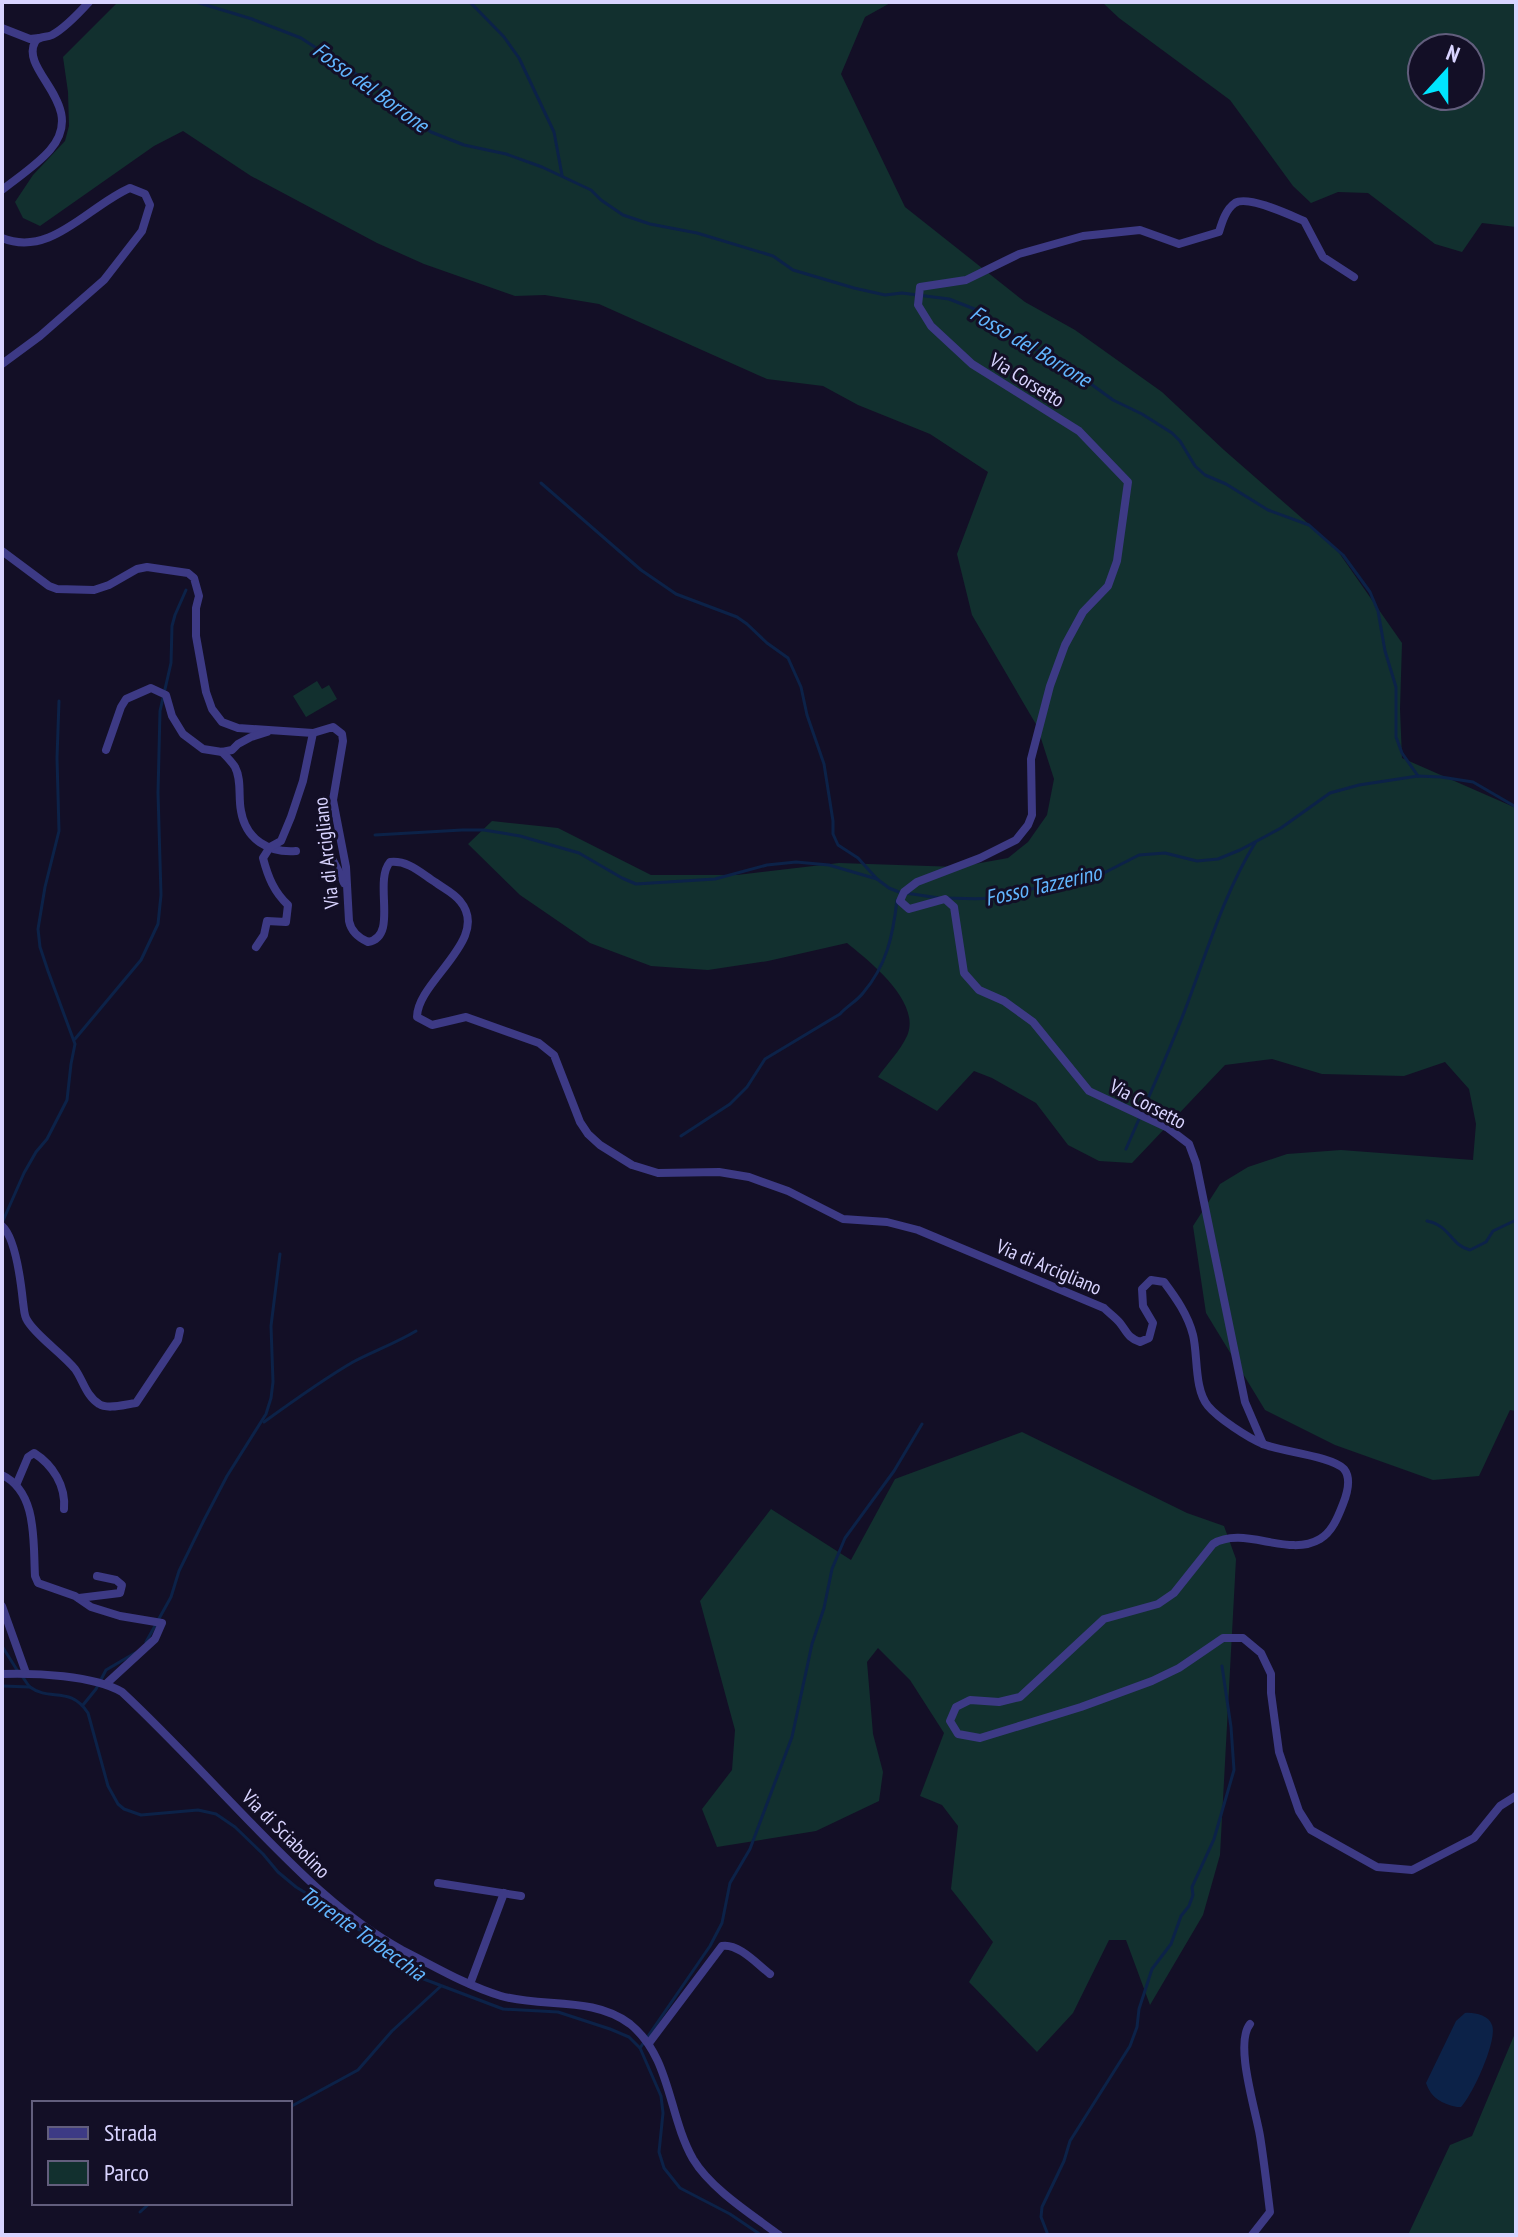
<svg xmlns="http://www.w3.org/2000/svg" width="1518" height="2237" viewBox="0 0 1518 2237" font-family="'PT Sans Narrow',sans-serif">
<rect width="100%" height="100%" fill="#130f26"/>
<g fill="#12302f" fill-rule="evenodd">
<path d="M 118,2 L 892,2 L 865,17 L 841,74 L 905,207 L 1025,302 L 1075,330 L 1162,392 L 1224,450 L 1335,547 L 1402,643 L 1400,709 L 1402,758 L 1516,808 L 1516,1411 L 1510,1410 L 1479,1476 L 1433,1480 L 1335,1445 L 1265,1410 L 1206,1313 L 1193,1226 L 1220,1184 L 1248,1167 L 1287,1154 L 1341,1150 L 1473,1160 L 1476,1124 L 1469,1089 L 1445,1062 L 1404,1076 L 1322,1074 L 1272,1059 L 1225,1065 L 1132,1163 L 1099,1161 L 1068,1145 L 1036,1103 L 992,1078 L 974,1071 L 937,1111 L 878,1077 C 887,1064 900,1051 907,1036 C 922,1002 869,961 847,943 L 768,961 L 708,970 L 651,966 L 590,943 L 520,895 L 468,844 L 492,821 L 558,828 L 651,875 L 737,875 L 839,863 L 958,867 L 1008,858 L 1028,842 L 1047,815 L 1054,779 L 1037,726 L 972,615 L 957,554 L 988,472 L 930,434 L 858,405 L 823,386 L 767,379 L 599,304 L 545,295 L 515,296 L 424,264 L 377,243 L 251,176 L 183,131 L 154,146 L 40,226 L 23,218 L 15,202 L 33,175 L 65,141 L 69,126 L 68,92 L 63,57 Z"/>
<path d="M 1102,2 L 1516,2 L 1516,227 L 1482,223 L 1462,252 L 1435,244 L 1368,193 L 1338,192 L 1311,203 L 1293,186 L 1230,100 L 1119,18 ZM 1470,48 L 1470,96 L 1422,96 L 1422,48 Z"/>
<polygon points="317,681 322,689 329,685 337,699 306,717 293,696"/>
<polygon points="1022,1432 1187,1513 1224,1526 1236,1559 1220,1855 1203,1915 1150,2005 1126,1940 1109,1940 1073,2013 1037,2052 969,1982 993,1942 951,1889 958,1826 942,1805 920,1796 944,1733 910,1680 878,1648 867,1662 873,1734 883,1772 879,1801 816,1831 717,1847 702,1809 732,1770 735,1730 700,1601 771,1509 851,1560 895,1479"/>
<polygon points="1516,2031 1516,2235 1408,2235 1450,2145 1472,2136"/>
</g>
<path fill="#0c2248" d="M 1465,2013 C 1473,2012 1489,2015 1492,2025 C 1498,2040 1472,2096 1461,2107 L 1457,2107 C 1442,2104 1431,2098 1426,2083 L 1456,2021 Z"/>
<g fill="none" stroke-linecap="round" stroke-linejoin="round">
<g stroke="#0c2248" stroke-width="3">
<polyline points="196,2 252,19 301,38 388,95 407,114 431,132 464,145 506,154 542,167 591,190 601,200 623,215 650,224 697,233 773,256 793,270 854,288 885,295 902,293 949,299 977,310 1025,344 1062,363 1113,400 1142,414 1172,433 1180,441 1195,466 1205,475 1226,484 1268,510 1309,525 1343,555 1370,592 1378,611 1385,651 1396,687 1396,737 1402,753 1418,776"/>
<polyline points="470,2 504,37 519,58 554,132 562,175"/>
<polyline points="541,483 641,570 676,594 737,617 747,624 767,643 788,658 801,687 807,715 824,764 833,821 833,834 838,845 858,858 877,879"/>
<polyline points="375,835 462,830 484,830 520,836 579,853 622,878 636,884 715,879 767,865 796,862 829,865 877,879 889,888 899,892 939,898"/>
<path d="M 946,898 C 975,899 1000,901 1026,890 L 1098,876 L 1139,855 L 1165,853 L 1197,861 L 1218,859 L 1240,850 L 1281,828 L 1330,793 L 1359,785 L 1418,776 L 1441,777 L 1473,782 L 1516,807"/>
<polyline points="75,1039 141,960 158,924 161,895 158,793 160,711 171,663 172,626 175,615 186,590"/>
<path d="M 681,1136 L 730,1104 L 747,1087 L 765,1059 L 840,1014 C 847,1006 857,1001 863,993 C 887,965 893,935 897,900"/>
<path d="M 1126,1149 C 1147,1100 1170,1051 1188,1002 C 1208,948 1225,892 1255,843"/>
<path d="M 1427,1221 C 1451,1226 1450,1245 1470,1250 L 1486,1242 L 1493,1231 L 1516,1220"/>
<polyline points="2,1223 24,1173 36,1152 47,1139 67,1100 71,1064 75,1044 48,971 40,947 38,929 45,887 59,831 57,758 59,701"/>
<path d="M 264,1422 C 293,1401 322,1380 353,1362 C 374,1351 396,1343 416,1331"/>
<polyline points="146,1642 171,1597 179,1571 204,1520 227,1476 266,1414 271,1398 273,1382 271,1326 280,1254"/>
<polyline points="2,1646 17,1670"/>
<path d="M 22,1676 C 25,1680 27,1684 30,1687 C 50,1702 70,1685 88,1713 L 108,1786 L 118,1804 L 124,1809 L 141,1815 L 198,1810 L 216,1814 L 235,1827 L 263,1854 L 278,1872 L 296,1887 L 335,1911 L 421,1978 L 503,2009 L 558,2012 L 610,2029 L 629,2037 L 640,2048 L 661,2096 L 663,2113 L 659,2152 L 664,2168 L 680,2188 L 730,2214 L 761,2235"/>
<polyline points="2,1686 30,1687"/>
<polyline points="83,1705 96,1689 106,1670 135,1653"/>
<polyline points="640,2048 710,1946 722,1923 730,1883 750,1849 792,1737 812,1644 824,1608 832,1569 845,1538 894,1471 922,1424"/>
<polyline points="290,2107 358,2070 392,2031 441,1986"/>
<polyline points="140,2212 150,2203"/>
<polyline points="1048,2235 1041,2217 1042,2207 1064,2161 1070,2141 1130,2046 1137,2027 1139,2009 1152,1969 1171,1944 1181,1916 1189,1906 1193,1895 1192,1887 1214,1839 1234,1770 1231,1727 1222,1666"/>
</g>
<g stroke="#3d3a85" stroke-width="8">
<polyline points="2,28 30,39 39,38"/>
<path d="M 2,190 C 17,178 37,165 50,150 C 89,105 19,71 35,42 C 39,35 46,38 52,35 C 65,28 79,13 89,2"/>
<path d="M 2,238 C 51,258 88,206 130,188 L 145,194 L 150,205 L 142,231 L 104,280 L 40,336 L 2,364"/>
<path d="M 2,551 L 49,586 L 57,589 L 94,590 L 109,585 L 137,569 L 147,567 L 188,573 L 194,578 L 199,596 L 196,608 L 196,636 L 206,692 L 212,709 L 222,722 L 238,728 L 313,733 L 333,727 L 342,734 L 343,741 L 333,800 L 346,867 L 349,921 C 351,931 359,938 368,942 C 399,937 373,882 390,862 C 408,860 421,873 435,882 C 443,888 454,893 460,901 C 492,939 417,981 417,1017 L 432,1025 L 466,1017 L 539,1043 L 554,1055 L 580,1122 L 588,1134 L 600,1145 L 632,1165 L 658,1173 L 719,1172 L 749,1177 L 788,1191 L 843,1219 L 887,1222 L 918,1230 L 1104,1308 C 1109,1313 1116,1318 1120,1323 C 1127,1332 1128,1338 1140,1342 L 1149,1338 L 1153,1323 L 1143,1306 L 1142,1289 L 1151,1280 L 1164,1282 C 1176,1298 1188,1315 1193,1335 C 1198,1355 1194,1389 1208,1406 C 1218,1418 1248,1438 1263,1444 C 1282,1452 1331,1456 1344,1469 C 1352,1479 1347,1494 1343,1504 C 1338,1517 1332,1532 1320,1539 C 1288,1558 1244,1525 1213,1544 L 1174,1593 L 1158,1604 L 1104,1619 L 1020,1697 L 999,1702 L 970,1700 L 956,1707 L 950,1721 L 958,1734 L 980,1738 L 1081,1707 L 1152,1681 L 1179,1668 L 1223,1638 L 1243,1638 L 1261,1653 L 1271,1674 L 1271,1693 L 1279,1752 L 1299,1811 L 1311,1830 L 1377,1867 L 1412,1870 L 1474,1838 L 1500,1806 L 1516,1796"/>
<polyline points="106,750 121,707 126,699 151,688 166,695 172,716 183,734 203,749 222,752 232,750 238,744 251,737 267,732"/>
<path d="M 222,752 C 226,756 232,762 235,767 C 242,780 238,797 241,811 C 246,840 269,853 296,851"/>
<path d="M 324,838 C 327,854 338,867 344,883"/>
<path d="M 256,947 L 264,935 L 267,921 L 286,922 L 288,905 C 274,892 268,877 263,858 L 270,847 L 281,841 L 291,817 L 303,781 L 313,733"/>
<path d="M 2,1226 C 16,1238 21,1283 23,1302 C 24,1308 24,1316 27,1320 C 35,1335 62,1353 75,1369 C 83,1380 86,1396 99,1404 C 108,1410 126,1404 136,1403 L 178,1340 L 180,1331"/>
<path d="M 1263,1444 L 1245,1402 L 1196,1163 L 1189,1144 L 1168,1128 L 1089,1091 L 1033,1022 L 1004,1001 L 979,990 L 964,973 L 954,907 L 945,899 L 909,909 L 900,901 L 904,892 L 917,882 L 980,858 L 1016,840 L 1028,825 L 1032,815 L 1031,759 L 1050,686 L 1065,645 L 1083,612 L 1108,586 L 1117,561 L 1128,482 L 1079,431 L 972,364 L 931,326 L 918,305 L 920,287 L 966,280 L 1019,254 L 1083,236 L 1140,230 L 1179,244 L 1219,232 C 1222,222 1226,209 1235,203 C 1248,195 1290,215 1304,221 L 1323,257 L 1354,277"/>
<path d="M 2,1475 C 38,1492 33,1543 35,1576 L 38,1583 L 75,1596 L 91,1607 L 120,1616 L 162,1623 L 155,1639 L 106,1684"/>
<path d="M 17,1483 L 28,1457 L 34,1453 C 53,1465 66,1486 64,1509"/>
<polyline points="79,1598 120,1593 122,1585 116,1580 97,1576"/>
<polyline points="2,1606 26,1673"/>
<path d="M 2,1674 C 35,1673 93,1675 122,1692 C 168,1735 210,1781 254,1826 C 299,1872 345,1919 402,1950 C 434,1966 467,1986 501,1996 C 543,2008 593,1996 630,2024 C 671,2057 668,2115 693,2159 C 711,2189 751,2214 779,2235"/>
<polyline points="438,1883 521,1896"/>
<polyline points="470,1984 504,1893"/>
<path d="M 1250,2024 C 1234,2044 1256,2111 1260,2136 C 1264,2161 1267,2187 1270,2212 L 1252,2235"/>
<path d="M 649,2043 L 722,1946 C 738,1943 757,1964 770,1974"/>
</g>
</g>
<g text-anchor="middle" stroke-width="6" stroke-linejoin="round" paint-order="stroke">
<g font-size="20" fill="#d9d4ff" stroke="#130f26">
<text transform="translate(1027 380) rotate(32)" y="7">Via Corsetto</text>
<text transform="translate(326 853) rotate(-96)" y="7">Via di Arcigliano</text>
<text transform="translate(1148 1104) rotate(28)" y="7">Via Corsetto</text>
<text transform="translate(1049 1267) rotate(23)" y="7">Via di Arcigliano</text>
<text transform="translate(286 1834) rotate(45)" y="7">Via di Sciabolino</text>
</g>
<g font-size="22" font-style="italic" fill="#62b6ff" stroke="#130f26">
<text transform="translate(371 87) rotate(36)" y="8">Fosso del Borrone</text>
<text transform="translate(1031 346) rotate(31)" y="8">Fosso del Borrone</text>
<text transform="translate(1043 885) rotate(-13)" y="8">Fosso Tazzerino</text>
<text transform="translate(363 1933) rotate(35)" y="8">Torrente Torbecchia</text>
</g>
</g>
<rect width="1518" height="2237" fill="none" stroke="#d9d4ff" stroke-width="8"/>
<rect x="32" y="2101" width="260" height="104" fill="#130f26" stroke="#625e7d" stroke-width="2"/>
<rect x="48" y="2127" width="40" height="12" fill="#3d3a85" stroke="#625e7d" stroke-width="2"/>
<text x="104" y="2141" font-size="24" fill="#d9d4ff">Strada</text>
<rect x="48" y="2161" width="40" height="24" fill="#12302f" stroke="#625e7d" stroke-width="2"/>
<text x="104" y="2181" font-size="24" fill="#d9d4ff">Parco</text>
<g transform="translate(1446 72) rotate(21)"><circle r="38" fill="#130f26" stroke="#625e7d" stroke-width="2"/>
<path d="M0-6L14 30L0 20L-14 30Z" fill="#00e5ff"/>
<text y="-12" font-size="22" font-weight="bold" text-anchor="middle" fill="#d9d4ff">N</text>
</g>
</svg>
